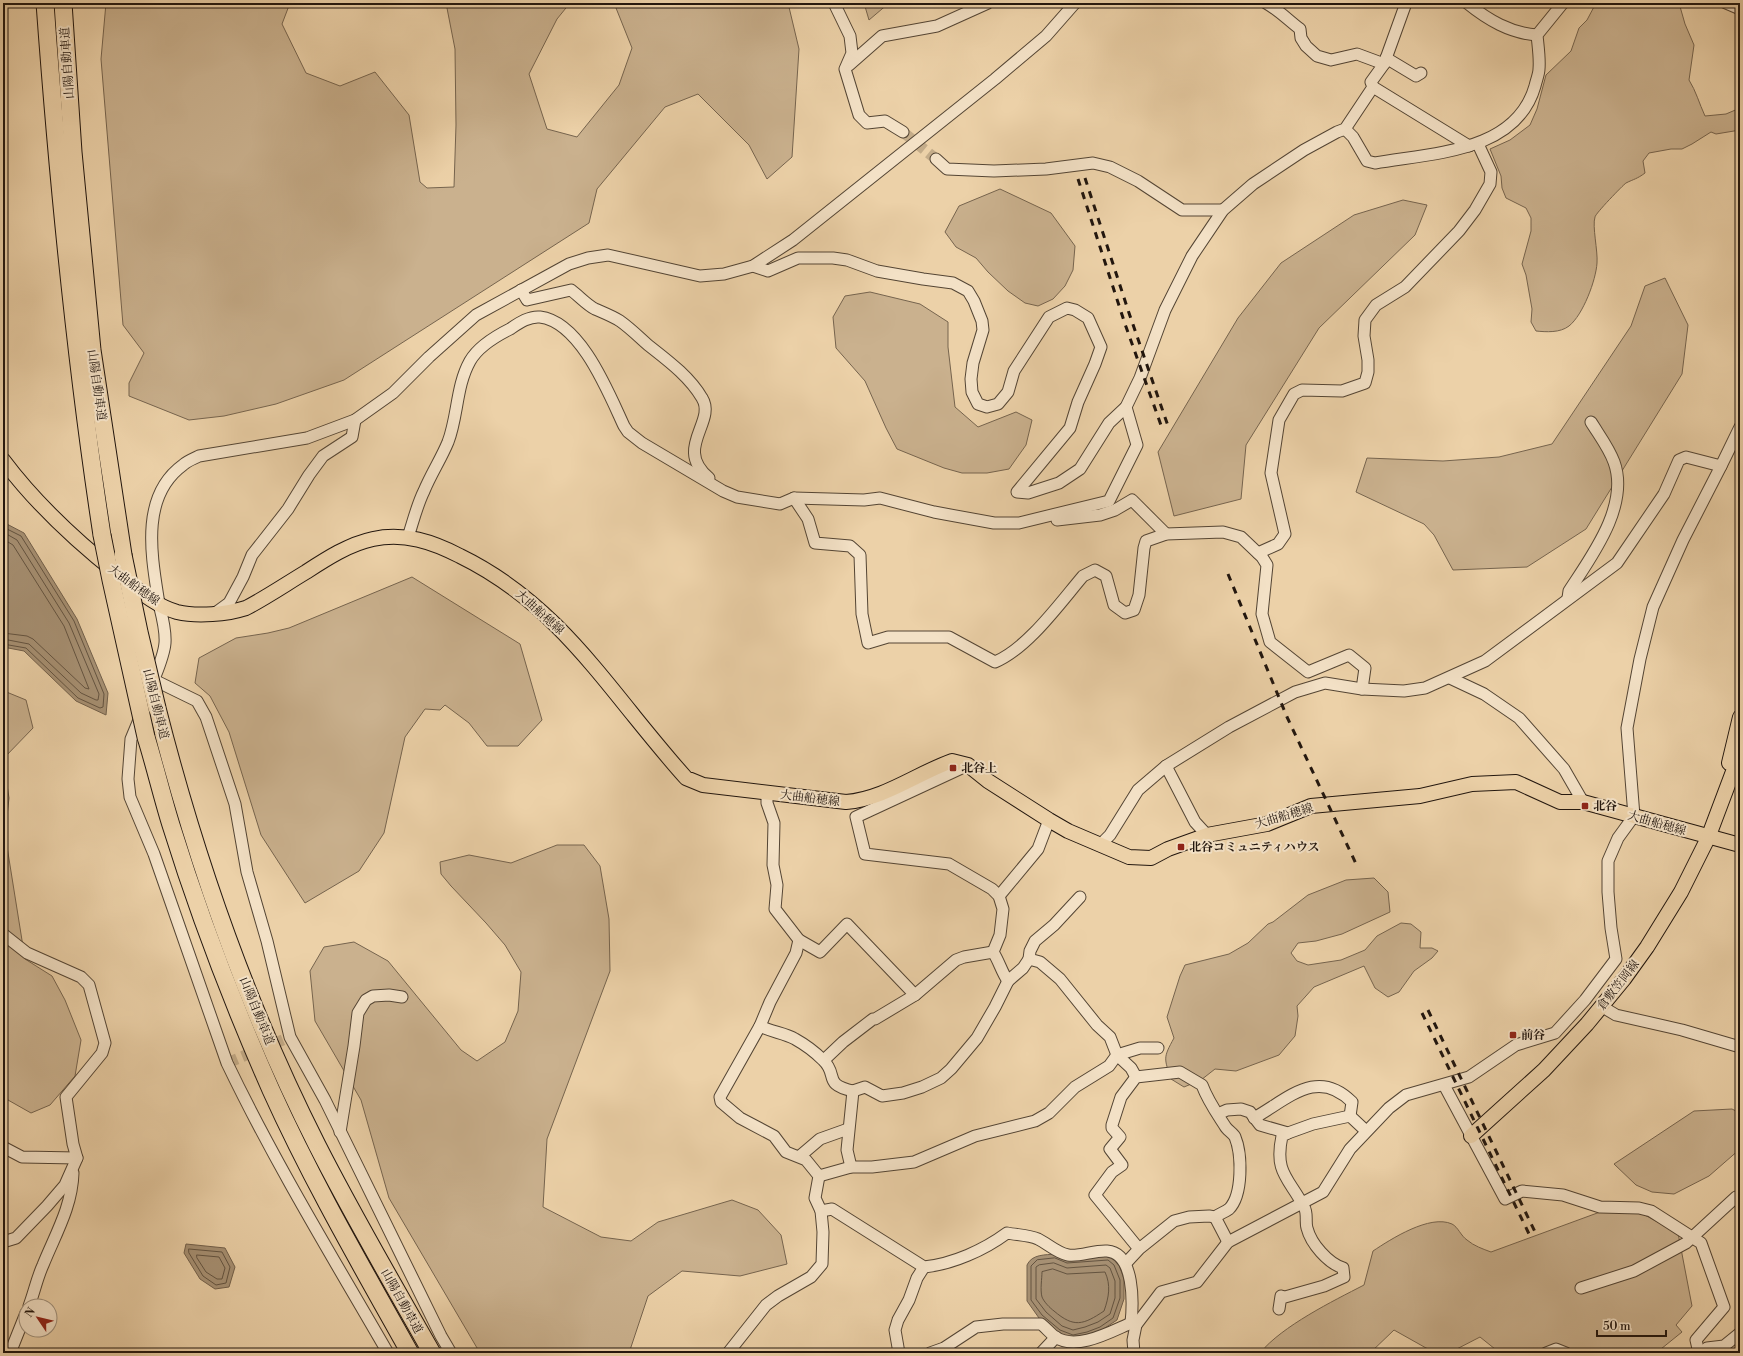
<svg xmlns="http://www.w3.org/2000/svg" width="1743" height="1356" viewBox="0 0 1743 1356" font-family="'Libre Bodoni','Noto Serif JP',serif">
<rect width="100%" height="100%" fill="#ecd1a8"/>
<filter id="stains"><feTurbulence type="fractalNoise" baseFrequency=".005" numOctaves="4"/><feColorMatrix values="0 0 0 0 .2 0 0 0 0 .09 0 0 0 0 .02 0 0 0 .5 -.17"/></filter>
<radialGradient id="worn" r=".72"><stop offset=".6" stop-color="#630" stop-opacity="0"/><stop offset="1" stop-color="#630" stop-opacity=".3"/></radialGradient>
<g fill="#cab18e" stroke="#76644e">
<polygon points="106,3 290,3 282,24 306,73 340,86 375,72 409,115 420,182 427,188 454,187 456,125 455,49 446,3 570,3 557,19 529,74 547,129 577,137 619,85 632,48 614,3 788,3 799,49 792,157 767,179 749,145 698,94 665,107 597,189 589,223 344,380 276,404 224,416 189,420 129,396 129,383 144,353 123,325 101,59"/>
<polygon points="864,3 889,3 869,20"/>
<path d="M 1596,3 L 1679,3 L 1685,24 L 1694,45 L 1689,80 C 1696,91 1699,103 1705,116 L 1726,114 L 1740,108 L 1740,130 L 1716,134 L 1711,132 L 1692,144 L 1682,149 L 1671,149 L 1649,153 L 1643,161 L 1645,173 C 1637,179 1634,179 1626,183 C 1623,185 1595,214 1595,217 C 1592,226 1598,251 1597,263 C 1596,280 1583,315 1569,326 C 1560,333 1546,332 1536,331 L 1531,322 L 1532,309 L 1526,275 L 1522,264 L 1531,231 L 1531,218 L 1526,208 L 1506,198 L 1502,188 L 1501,176 L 1490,149 L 1510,140 L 1530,125 L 1537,109 L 1546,75 L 1571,51 L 1579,28 L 1587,20 Z"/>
<polygon points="1000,189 1051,213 1075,246 1073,270 1065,286 1053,299 1038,306 1025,303 1008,291 988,272 976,258 956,247 945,232 959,206"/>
<polygon points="1403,200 1427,205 1415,235 1319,328 1246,445 1241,499 1174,516 1158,452 1238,318 1281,263 1354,215"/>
<polygon points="1665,278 1688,325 1682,374 1586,529 1527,567 1453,570 1434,535 1424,524 1356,492 1367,458 1443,461 1499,457 1552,444 1631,326 1645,286"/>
<polygon points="870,292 920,304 948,322 948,347 955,407 978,427 1016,412 1032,420 1026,445 1009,469 987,473 962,473 944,468 897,449 886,428 865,381 836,348 833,317 845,296"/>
<polygon points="412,577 520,644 542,720 518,746 487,746 469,723 445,705 440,710 425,709 405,737 384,833 359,871 305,903 261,835 229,732 210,696 195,683 199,658 236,638 268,633 289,628"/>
<polygon points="4,691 26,700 33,728 3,759 9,798 5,834 25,959 52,976 65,1000 81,1040 75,1076 50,1105 31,1113 8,1100 3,1093 3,692"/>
<polygon points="557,845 584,845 600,866 609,919 610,971 547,1139 543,1207 601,1237 631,1241 658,1222 732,1200 758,1210 781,1235 787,1264 740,1276 682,1271 648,1296 629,1353 480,1353 389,1198 361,1100 315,1021 310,971 324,947 354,942 388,961 461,1050 477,1061 505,1042 518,1011 521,972 505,945 486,923 451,886 441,874 440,862 469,855 511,863"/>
<path d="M 1374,878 L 1388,892 L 1390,912 L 1342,934 L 1316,941 L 1298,943 L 1291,953 L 1297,961 L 1308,965 L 1341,960 L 1365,950 L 1377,936 L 1401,923 L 1411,924 L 1421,932 L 1420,948 L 1432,948 L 1438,951 L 1432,958 L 1414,971 L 1399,992 L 1388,997 L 1375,988 L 1364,966 L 1314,987 L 1297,1006 L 1298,1016 L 1295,1036 L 1279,1055 L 1236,1071 L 1215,1069 L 1201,1080 L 1184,1087 L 1171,1079 C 1164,1058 1163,1058 1174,1038 L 1167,1017 L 1180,976 L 1185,965 L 1229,954 L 1248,943 L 1268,924 L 1273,922 L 1308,895 L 1346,880 Z"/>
<polygon points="1732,1109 1740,1113 1740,1149 1709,1176 1674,1194 1652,1192 1636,1185 1614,1164 1694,1111"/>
<path d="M 1600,1212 L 1641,1213 L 1678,1233 L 1692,1306 L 1676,1325 L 1682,1332 L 1656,1353 L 1573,1353 L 1571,1349 L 1557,1345 L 1535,1353 L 1500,1353 L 1480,1337 L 1449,1353 L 1435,1353 L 1394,1330 L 1370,1353 L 1260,1353 C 1282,1326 1333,1301 1364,1285 L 1373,1251 C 1391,1239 1430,1214 1452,1224 C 1458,1227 1461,1236 1467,1240 C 1474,1246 1483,1249 1491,1252 Z"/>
</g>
<g fill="#a79174" stroke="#72604b">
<polygon points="3,522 24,533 77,619 108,693 106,715 76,701 24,651 3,647"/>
<polygon points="186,1244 225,1248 235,1267 229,1287 215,1289 200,1279 184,1253"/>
<path d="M 1056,1254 L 1088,1257 L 1109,1256 L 1118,1262 L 1124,1279 L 1124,1299 L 1117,1320 L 1102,1330 L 1073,1339 L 1057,1334 L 1039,1318 L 1027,1301 L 1027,1265 C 1032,1254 1045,1255 1056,1254 Z"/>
</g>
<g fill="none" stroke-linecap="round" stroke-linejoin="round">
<g stroke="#645441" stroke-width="1">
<polyline points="3,527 21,536 74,621 104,694 103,707 100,708 78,698 26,648 3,644"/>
<polyline points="3,532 17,540 69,623 99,694 98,700 96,700 81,693 29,644 3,639"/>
<polyline points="3,539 13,545 64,626 89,689 85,688 33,639 27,636 3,633"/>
<polygon points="189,1249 222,1252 230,1267 226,1283 216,1285 203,1276 189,1253"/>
<polygon points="197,1255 219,1257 225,1268 222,1279 217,1279 206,1272 197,1258"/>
<polygon points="1055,1258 1067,1263 1108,1260 1114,1265 1120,1280 1120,1298 1113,1318 1100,1327 1087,1332 1073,1335 1060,1330 1042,1315 1031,1300 1031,1266 1037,1260"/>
<polygon points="1054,1263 1067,1268 1106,1265 1110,1268 1115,1281 1115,1298 1110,1314 1098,1322 1085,1327 1073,1330 1062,1326 1046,1312 1036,1299 1036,1267 1039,1265"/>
<path d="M 1053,1269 L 1067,1274 L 1105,1272 C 1111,1285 1109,1297 1104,1311 C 1083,1325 1074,1328 1054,1311 C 1050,1308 1044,1302 1042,1297 C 1040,1290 1042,1278 1042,1272 Z"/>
</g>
<g stroke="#c4ac89" stroke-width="11" stroke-dasharray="11 5.5" stroke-linecap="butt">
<polyline points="903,132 936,159"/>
<polyline points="227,1063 290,1037"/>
</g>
<g stroke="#544534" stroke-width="13">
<g id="minor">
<polyline points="834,3 850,36 852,53 845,69 859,115 867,123 885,121 903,132"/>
<path d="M 1266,3 C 1280,11 1288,20 1300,29 L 1301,38 L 1306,46 L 1317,56 L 1331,60 L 1357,54 L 1384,64"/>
<path d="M 1467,3 C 1488,20 1510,33 1537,35"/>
<polyline points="1726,3 1740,9"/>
<polyline points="1386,58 1416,76 1421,73"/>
<polyline points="849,65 882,36 937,26 988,3"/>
<polyline points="1373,87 1469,146"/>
<path d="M 1345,129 L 1353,137 L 1367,161 L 1375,163 C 1431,153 1516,153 1535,86 C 1536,81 1539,74 1539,69 C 1540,58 1538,46 1537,35 L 1563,3"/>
<polyline points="936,159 947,169 994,171 1046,169 1093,163 1110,167 1138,181 1182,210 1223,210"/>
<polyline points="753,266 768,271 798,258 833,258 847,260 877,271 923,279 953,283 968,291 974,301 982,321 983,330 973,363 971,379 972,392 978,404 987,407 998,404 1008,392 1014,371 1049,317 1067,308 1075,310 1088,318 1101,347 1095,364 1078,402 1070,428 1017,492 1028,493 1059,483 1080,469 1109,423 1126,407 1140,378 1165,310 1192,256 1223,210 1253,184 1304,150 1337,132 1345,129 1373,87 1371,82 1384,64 1406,3"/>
<path d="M 521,290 L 527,300 L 571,290 C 579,296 587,305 595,309 C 604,313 612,316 620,321 C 630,328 639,337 648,345 C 667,360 689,376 702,398 C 717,422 673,448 709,478"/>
<path d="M 794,498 L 808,519 L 815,543 L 850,546 L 860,555 L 862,614 L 868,643 L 888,637 L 949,637 L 995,662 C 1028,648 1060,603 1083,576 L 1095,570 L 1106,576 L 1114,605 L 1125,613 L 1134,610 L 1139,595 L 1144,548 L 1146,541 L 1166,534 L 1223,532 L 1241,537 L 1262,557 L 1267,565 L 1262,614 L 1270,642 L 1308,672 L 1349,655 L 1365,668 L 1362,689"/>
<polyline points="1057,520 1100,515 1115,510 1132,500 1166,534"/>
<path d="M 408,537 C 413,522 417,505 424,491 C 431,474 441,459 448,442 C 458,416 456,386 470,361 C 478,347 496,336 510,329 C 519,323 529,316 540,317 C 581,322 609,394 624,426 L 628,432 L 642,443 L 723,491 L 737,497 L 780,504 L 794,498 L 864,500 L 880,498 L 934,512 L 994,523 L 1019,523 L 1109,501 L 1137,445 L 1126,407"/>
<polyline points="1258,553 1278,544 1285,534 1271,473 1279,420 1294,394 1302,390 1342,391 1365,383 1368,372 1368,360 1364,336 1365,320 1376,305 1405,287 1459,231 1475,210 1490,184 1491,172 1478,144"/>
<path d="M 1568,598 L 1569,591 C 1591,557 1630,506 1614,462 C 1609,448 1599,435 1591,422"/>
<polyline points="214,614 229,603 243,577 252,555 288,509 309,475 323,456 352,437 355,420"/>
<polyline points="1450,678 1484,694 1519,718 1564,769 1583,802"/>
<polyline points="154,680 197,701 206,717 235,804 247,872 267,941 290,1037 325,1100 441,1336 451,1353"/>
<path d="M 152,684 C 157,671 164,656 165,643 C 166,630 162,616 159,604 C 152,558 139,497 183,465 C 187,461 193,459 199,456 L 307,438 L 355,420 L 393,393 L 429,357 L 476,315 L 569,264 L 588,258 L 608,255 L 700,276 L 724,274 L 753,266 L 793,240 L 995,79 L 1046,36 L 1075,3"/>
<path d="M 141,715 L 131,739 L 128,779 L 130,797 L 154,854 L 227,1063 C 275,1163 333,1258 388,1353"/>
<path d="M 968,765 L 856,817 L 865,854 L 949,864 L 992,889 L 999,896 L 1003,909 L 1000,935 L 993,952 C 999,961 1002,973 1008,981 L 1023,968 L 1029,959 L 1040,962 L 1060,979 L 1097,1025 L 1110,1037 L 1117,1055 L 1131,1068 L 1136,1077"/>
<polyline points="1166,766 1195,822 1207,835"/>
<polyline points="1100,845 1110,835 1138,790 1166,766 1229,727 1295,692 1325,683 1362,689 1404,691 1425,688 1485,661 1617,563 1664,494 1679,460 1686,457 1721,466"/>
<polyline points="999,896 1038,849 1049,820"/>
<polyline points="3,934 27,953 81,977 89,985 105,1043 102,1053 66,1097 73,1144 77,1158 65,1185 47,1206 16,1238 3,1242"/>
<polyline points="799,940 820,952 847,924 915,995"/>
<polyline points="1029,959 1030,951 1035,941 1054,925 1080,897"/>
<polyline points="1601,1006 1616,1015 1682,1030 1740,1047"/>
<path d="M 760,1026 C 771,1032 785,1033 795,1039 C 804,1044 815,1052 823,1060 C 839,1075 822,1084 853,1091 L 847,1150 L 851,1167"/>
<polyline points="824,1060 843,1042 873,1019 875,1019 915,995 956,960 964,957 993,952"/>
<polyline points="1444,1085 1505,1199 1522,1191 1563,1195 1600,1207 1639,1208 1651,1211 1701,1243 1724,1307 1696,1340 1699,1353"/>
<polyline points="853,1091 865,1087 882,1096 903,1093 922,1087 941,1078 951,1069 977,1038 995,1007 1008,981"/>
<polyline points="1218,1114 1227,1110 1241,1109 1250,1112 1260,1125 1288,1133 1313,1124 1350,1116 1366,1131"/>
<path d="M 1254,1118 C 1288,1099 1317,1067 1352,1102 L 1350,1116"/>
<polyline points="340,1132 354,1046 358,1013 366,1000 373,996 389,995 402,997"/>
<polyline points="3,1147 22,1157 77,1158"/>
<polyline points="800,1156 820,1139 848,1129"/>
<polyline points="819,1176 851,1167 872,1167 914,1162 975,1136 1035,1121 1049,1113 1075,1087 1109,1066 1117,1055 1140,1048 1158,1048"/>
<path d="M 821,1211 L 832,1209 L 924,1267 C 953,1264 984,1250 1007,1233 C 1017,1235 1029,1235 1038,1239 C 1048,1244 1057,1253 1068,1255 C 1079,1257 1095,1250 1107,1251 C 1135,1253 1133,1304 1131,1323"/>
<polyline points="1215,1217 1228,1242"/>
<path d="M 1126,1263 L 1139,1249 L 1174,1221 L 1189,1217 L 1209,1216 L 1215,1217 C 1219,1214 1225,1212 1229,1209 C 1243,1195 1242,1154 1235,1137 C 1233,1133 1227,1130 1225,1126 C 1216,1112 1208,1101 1202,1085 L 1180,1072 L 1136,1077 L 1121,1097 L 1112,1125 L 1112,1128 L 1120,1137 L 1110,1149 L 1122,1165 L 1112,1172 L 1095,1195 L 1139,1249"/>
<polyline points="1581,1288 1634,1271 1686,1243 1736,1197"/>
<path d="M 29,1306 C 34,1293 37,1278 43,1265 C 55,1235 72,1207 73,1173"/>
<path d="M 1279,1309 L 1281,1296 L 1285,1297 L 1324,1286 L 1344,1277 L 1343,1268 C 1328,1263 1311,1244 1307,1228 C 1305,1222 1308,1213 1304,1207 C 1289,1178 1274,1173 1282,1136 L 1288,1133"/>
<polyline points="12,1353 12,1348 26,1313"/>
<polyline points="728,1353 766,1305 778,1296 811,1277 822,1264 823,1232 821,1211 815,1198 819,1176 806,1160 786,1152 774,1136 740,1118 721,1102 720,1097 760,1026 770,1002 796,953 799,940 775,909 777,885 773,865 774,823 767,803 767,793"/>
<polyline points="899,1353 895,1330 898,1320 909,1300 917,1278 924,1267"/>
<path d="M 930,1353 L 944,1348 L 976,1327 L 1003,1324 L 1041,1324 C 1046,1328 1050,1333 1055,1337 C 1077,1351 1110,1332 1131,1323 L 1136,1325"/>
<polyline points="1041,1353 1056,1337"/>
<polyline points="1134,1353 1133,1340 1136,1325 1161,1292 1197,1282 1228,1242 1323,1192 1350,1149 1389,1108 1406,1095 1469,1077 1516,1045 1555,1033 1585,1000 1616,959 1611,928 1608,892 1608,861 1618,838 1634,816 1627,728 1640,659 1653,607 1683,540 1721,466 1740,427"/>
<polyline points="1546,1353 1556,1349 1566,1353"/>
<polyline points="1702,1353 1707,1348 1724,1346 1740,1333"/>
</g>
</g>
<g stroke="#22160e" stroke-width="16">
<g id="major">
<path d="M 3,460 C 36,504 76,541 119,575 C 137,589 155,606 177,612 C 198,617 227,614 246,608 C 267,597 286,584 306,572 C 326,559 349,544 373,539 C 404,532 433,542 460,556 C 536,593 582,651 634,716 C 651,737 668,758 686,778 L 703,785 L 846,802 C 884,799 916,774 952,761 L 968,765 L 988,781 L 1049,820 L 1068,831 L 1129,857 L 1151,858 L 1168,849 L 1207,835 L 1267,824 L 1311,806 L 1420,796 L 1472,784 L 1516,782 L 1560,802 L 1583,802 L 1740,845"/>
<polyline points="1729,763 1740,717"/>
<polyline points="1471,1136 1544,1070 1587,1024 1624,979 1647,947 1681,892 1708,838 1740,753"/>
</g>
</g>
<g stroke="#22160e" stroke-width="19">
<g id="highway">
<path d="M 45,3 C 58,181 75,358 102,535"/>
<polyline points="63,3 73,152 92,350 123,555"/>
<path d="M 157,708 C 195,858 247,1007 317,1145 C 353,1216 393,1284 432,1353"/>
<path d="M 146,737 C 155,766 162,796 171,825 C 199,915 233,1004 271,1090 C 312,1181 362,1267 410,1353"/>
</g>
</g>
<use href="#minor" stroke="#f3e1c6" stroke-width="11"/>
<use href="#major" stroke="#ecd1a8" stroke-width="14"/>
<use href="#highway" stroke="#ecd1a8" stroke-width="17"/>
<g stroke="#22160e" stroke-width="3" stroke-dasharray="7 7" stroke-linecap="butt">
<polyline points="1085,178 1129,313 1168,426"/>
<polyline points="1078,179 1125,324 1162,428"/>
<polyline points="1228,574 1287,717 1358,868"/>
<polyline points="1428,1010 1537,1236"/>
<polyline points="1422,1013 1531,1238"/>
</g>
<g stroke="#22160e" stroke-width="19" stroke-linecap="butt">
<g id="highway-bridge">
<polyline points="102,535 111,580 146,737"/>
<polyline points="123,555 139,632 157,708"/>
</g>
</g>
<use href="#highway-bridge" stroke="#ecd1a8" stroke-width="17"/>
</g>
<g fill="#8f2418" stroke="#f3e1c6" stroke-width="1.5">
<rect x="949" y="764" width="8" height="8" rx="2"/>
<rect x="1581" y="802" width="8" height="8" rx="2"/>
<rect x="1177" y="843" width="8" height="8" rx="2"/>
<rect x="1509" y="1031" width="8" height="8" rx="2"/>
</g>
<g text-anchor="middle" stroke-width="4" stroke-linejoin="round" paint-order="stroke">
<g font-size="12" fill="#22160e" stroke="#f3e1c6">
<text transform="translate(67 63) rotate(-94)" y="4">山陽自動車道</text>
<text transform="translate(97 385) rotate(82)" y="4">山陽自動車道</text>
<text transform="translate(134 585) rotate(36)" y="4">大曲船穂線</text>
<text transform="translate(540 612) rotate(42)" y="4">大曲船穂線</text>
<text transform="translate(156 704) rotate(76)" y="4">山陽自動車道</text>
<text transform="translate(810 798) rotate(7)" y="4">大曲船穂線</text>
<text transform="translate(1284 816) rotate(-17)" y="4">大曲船穂線</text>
<text transform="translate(1657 823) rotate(16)" y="4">大曲船穂線</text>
<text transform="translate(1618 985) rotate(-52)" y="4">倉敷笠岡線</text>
<text transform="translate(257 1011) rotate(68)" y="4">山陽自動車道</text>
<text transform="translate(402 1301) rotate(61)" y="4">山陽自動車道</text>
</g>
<g font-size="12" font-weight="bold" fill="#22160e" stroke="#f3e1c6" text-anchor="start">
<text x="961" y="772">北谷上</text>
<text x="1593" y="810">北谷</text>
<text x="1189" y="851">北谷コミュニティハウス</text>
<text x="1521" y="1039">前谷</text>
</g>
</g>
<rect width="1743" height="1356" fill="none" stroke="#ecd1a8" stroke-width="16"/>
<rect x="4" y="4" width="1735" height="1348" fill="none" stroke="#22160e" stroke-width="2"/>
<rect x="8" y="8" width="1727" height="1340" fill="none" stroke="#22160e"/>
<g transform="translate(38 1318) rotate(305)"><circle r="19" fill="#f3e1c6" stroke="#9f907c"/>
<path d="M0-3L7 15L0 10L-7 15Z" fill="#8f2418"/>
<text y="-6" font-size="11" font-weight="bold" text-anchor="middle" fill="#22160e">N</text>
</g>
<path d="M1597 1330v6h69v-6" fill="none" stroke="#22160e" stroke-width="2"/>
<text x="1603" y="1330" font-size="12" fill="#22160e" stroke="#f3e1c6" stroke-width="3" paint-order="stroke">50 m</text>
<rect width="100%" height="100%" filter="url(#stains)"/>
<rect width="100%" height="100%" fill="url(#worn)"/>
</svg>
